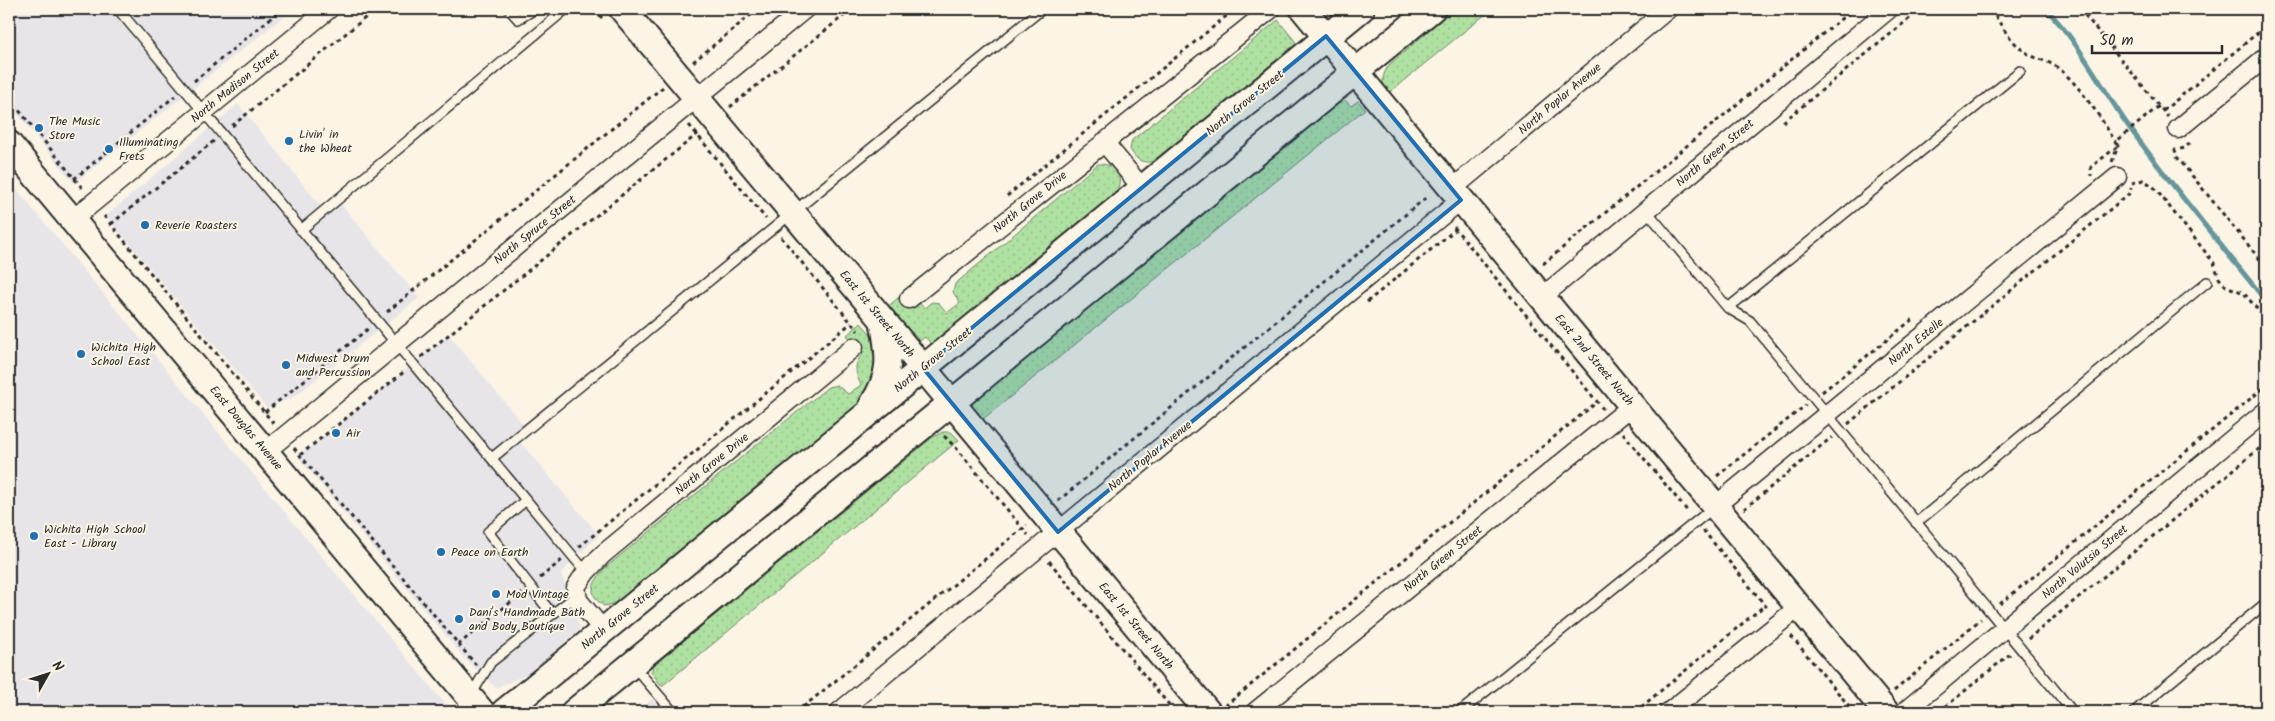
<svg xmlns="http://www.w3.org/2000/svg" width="2275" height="721" font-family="Kalam,sans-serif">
	<defs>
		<pattern id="grass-dots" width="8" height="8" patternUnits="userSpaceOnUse" patternTransform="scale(1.25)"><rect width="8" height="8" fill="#afe1a2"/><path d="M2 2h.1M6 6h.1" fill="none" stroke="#97c18c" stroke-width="1.8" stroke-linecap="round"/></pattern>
	</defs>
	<rect width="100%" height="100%" fill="#fcf5e5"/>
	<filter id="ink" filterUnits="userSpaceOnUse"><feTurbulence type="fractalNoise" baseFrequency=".02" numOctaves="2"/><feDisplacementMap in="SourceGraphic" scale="10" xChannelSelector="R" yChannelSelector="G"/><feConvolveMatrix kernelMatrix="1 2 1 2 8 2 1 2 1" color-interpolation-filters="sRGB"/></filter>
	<g filter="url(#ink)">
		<path fill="#e7e5e8" d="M9,9h271l6,6 -212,168 -65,-79z
			M238,104l86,106 17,-6 78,94 -125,99 -27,11 -161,-192z
			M9,180l288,347 155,185h-443z
			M449,335l82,99 -10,9 78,92 -38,38 19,56 -50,44 -34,15 -32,-30 -166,-201z
			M652,699l11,13h-27z"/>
		<path fill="url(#grass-dots)" stroke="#6d8666" d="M1454,9h38l-106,86c-4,-13 -5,-20 4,-31z
			M1278,20l21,26 -139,114c-15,4 -23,3 -30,-11l2,-9z
			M1344,99l7,7 7,-5 7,8 -388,315 -6,-11 2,-10 6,-6z
			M1098,164c23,0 26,16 16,33l-181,149 -8,-9 -8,6 -30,-36 21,-17 16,18 8,-6 7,1 8,10 13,-10 -7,-11 2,-8z
			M861,323l19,22 -2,31 -16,25 -12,12 -228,185 -8,6 -10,2c-19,-13 -10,-25 2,-39l222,-180 9,-2 11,9 13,-9c-6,-12 -8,-21 2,-31l-16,-19z
			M943,432h8l8,8 -297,246 -11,-14 3,-7 279,-228z"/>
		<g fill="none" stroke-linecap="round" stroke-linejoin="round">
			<path stroke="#66969c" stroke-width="5" d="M2046,9c33,33 54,76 81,115 44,61 92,119 139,177"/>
			<defs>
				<path id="lane" d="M118,9l468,563
					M509,9l9,10 17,-10
					M1646,210l82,98 22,13 323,391
					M301,230l265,-221
					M1728,308l292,-237
					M492,458l550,-449
					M526,500l-38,32 64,82
					M1916,523l291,-241
					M633,665l40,47
					M471,695l20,-33 86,-67
					M1460,712l253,-204
					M2134,712l132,-109"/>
				<path id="street" d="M2178,129l88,-72
					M1104,142l38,46
					M1452,189l216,-180
					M72,220l257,-211
					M1542,297l347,-288
					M909,299l362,-290
					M265,452l540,-443
					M1715,506l402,-329
					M604,631l-26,-31 -2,-13 10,-15 16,-17 252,-208
					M839,712l622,-512
					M1255,712l377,-306
					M1669,712l130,-105
					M1904,712l362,-301"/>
				<path id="secondary" d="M622,9l301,359 285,344
					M1303,9l583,703
					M9,144l473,568
					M872,405c20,-30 18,-49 11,-83
					M504,712l857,-703
					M574,712l858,-703"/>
			</defs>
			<use href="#lane" stroke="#2b2b2b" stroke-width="12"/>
			<use href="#street" stroke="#2b2b2b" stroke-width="21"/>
			<use href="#secondary" stroke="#2b2b2b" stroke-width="29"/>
			<path stroke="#2b2b2b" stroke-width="3" stroke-dasharray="4 4" stroke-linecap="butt" d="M594,9l9,10
				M1991,9c10,16 20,34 36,44 8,6 19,7 28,13 23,15 49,57 63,80l-27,21v9
				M2080,9l79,97
				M693,62l65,-53
				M194,81l88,-72
				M9,98l74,91
				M730,107l122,-98
				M2163,111l103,-85
				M1783,122l138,-113
				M689,125l77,94
				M232,126l144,-117
				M2190,143l-5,5 -10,2 2,7 89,110
				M2112,162l6,-16v-6l41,-34 9,11
				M74,179l101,-83
				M2132,183l11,-3 10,6 61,77 5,15 7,8 18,7 22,27
				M1007,196l228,-187
				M104,216l170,208
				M111,224l103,-83
				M1454,227l149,182
				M781,237l77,94
				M1543,264l310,-255
				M1367,302l89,-73
				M387,312l276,-225
				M421,357l279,-225
				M1822,392l91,-73
				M265,412l104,-84
				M1848,424l282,-231 1,-5
				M1623,433l66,80
				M944,436l15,15 69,84
				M294,448l182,217
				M300,455l105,-84
				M1717,476l89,-71
				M1058,501l370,-305
				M1744,509l88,-72
				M1703,530l66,80
				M579,547l272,-224
				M1049,561l126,151
				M540,578l22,-18
				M2000,604l266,-218
				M1791,636l63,76
				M2028,639l238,-196
				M458,645l64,-52
				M1894,691l87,-72
				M1225,706l372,-304
				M797,712l230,-187
				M1635,712l130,-107
				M1939,712l71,-58"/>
			<use href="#lane" stroke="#fcf5e5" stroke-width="9"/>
			<use href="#street" stroke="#fcf5e5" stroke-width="18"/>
			<use href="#secondary" stroke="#fcf5e5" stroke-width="25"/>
		</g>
	</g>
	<path fill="#1f6fb2" fill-opacity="0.2" stroke="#1f6fb2" stroke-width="4" stroke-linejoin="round" d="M1326,36l135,164 -403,332 -135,-164z"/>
	<g fill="#1f6fb2" stroke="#fcf5e5" stroke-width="2">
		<circle cx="39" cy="128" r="5"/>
		<circle cx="289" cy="141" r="5"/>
		<circle cx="109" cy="149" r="5"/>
		<circle cx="145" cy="225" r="5"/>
		<circle cx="81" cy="354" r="5"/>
		<circle cx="286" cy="365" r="5"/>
		<circle cx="336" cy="433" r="5"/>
		<circle cx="34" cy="536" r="5"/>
		<circle cx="441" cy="552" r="5"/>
		<circle cx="496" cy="594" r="5"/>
		<circle cx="459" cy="619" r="5"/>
	</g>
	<g text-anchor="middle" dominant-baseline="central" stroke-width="4" stroke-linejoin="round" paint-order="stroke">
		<g font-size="12" fill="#2b2b2b" stroke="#fcf5e5">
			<text transform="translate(235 86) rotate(-39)">North Madison Street</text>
			<text transform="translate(1560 99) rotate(-40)">North Poplar Avenue</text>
			<text transform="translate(1245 103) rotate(-39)">North Grove Street</text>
			<text transform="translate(1715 153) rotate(-40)">North Green Street</text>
			<text transform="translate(1030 202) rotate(-39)">North Grove Drive</text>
			<text transform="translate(535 230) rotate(-39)">North Spruce Street</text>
			<text transform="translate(877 314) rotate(50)">East 1st Street North</text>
			<text transform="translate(1916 342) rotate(-39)">North Estelle</text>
			<text transform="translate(933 360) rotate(-39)">North Grove Street</text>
			<text transform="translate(1594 360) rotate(50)">East 2nd Street North</text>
			<text transform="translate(246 428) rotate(50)">East Douglas Avenue</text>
			<text transform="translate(1150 456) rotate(-39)">North Poplar Avenue</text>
			<text transform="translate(712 464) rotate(-39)">North Grove Drive</text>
			<text transform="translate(1443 559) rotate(-39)">North Green Street</text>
			<text transform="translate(2085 562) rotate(-40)">North Volutsia Street</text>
			<text transform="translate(620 617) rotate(-39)">North Grove Street</text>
			<text transform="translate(1136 626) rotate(50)">East 1st Street North</text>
		</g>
		<g font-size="12" fill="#2b2b2b" stroke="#fcf5e5" text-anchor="start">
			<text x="49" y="121">The Music<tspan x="49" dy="14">Store</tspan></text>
			<text x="299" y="134">Livin' in<tspan x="299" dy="14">the Wheat</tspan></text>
			<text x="119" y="142">Illuminating<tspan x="119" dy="14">Frets</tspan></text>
			<text x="155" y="225">Reverie Roasters</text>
			<text x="91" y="347">Wichita High<tspan x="91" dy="14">School East</tspan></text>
			<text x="296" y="358">Midwest Drum<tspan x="296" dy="14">and Percussion</tspan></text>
			<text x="346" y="433">Air</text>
			<text x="44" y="529">Wichita High School<tspan x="44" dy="14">East - Library</tspan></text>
			<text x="451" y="552">Peace on Earth</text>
			<text x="506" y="594">Mod Vintage</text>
			<text x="469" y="612">Dani's Handmade Bath<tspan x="469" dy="14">and Body Boutique</tspan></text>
		</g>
	</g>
	<rect width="2275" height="721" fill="none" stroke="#fcf5e5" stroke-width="30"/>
	<rect x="15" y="15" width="2245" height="691" fill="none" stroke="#2b2b2b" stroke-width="2" filter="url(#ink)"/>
	<g transform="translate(48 674) rotate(51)" stroke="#fcf5e5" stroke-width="4" paint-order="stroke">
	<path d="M0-4L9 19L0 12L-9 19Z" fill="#2b2b2b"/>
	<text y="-8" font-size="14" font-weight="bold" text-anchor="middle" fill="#2b2b2b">N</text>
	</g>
	<path d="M2092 45v8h130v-8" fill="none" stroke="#2b2b2b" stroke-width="2.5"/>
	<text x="2100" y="45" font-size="15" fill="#2b2b2b" stroke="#fcf5e5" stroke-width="4" paint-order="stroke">50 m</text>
</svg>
